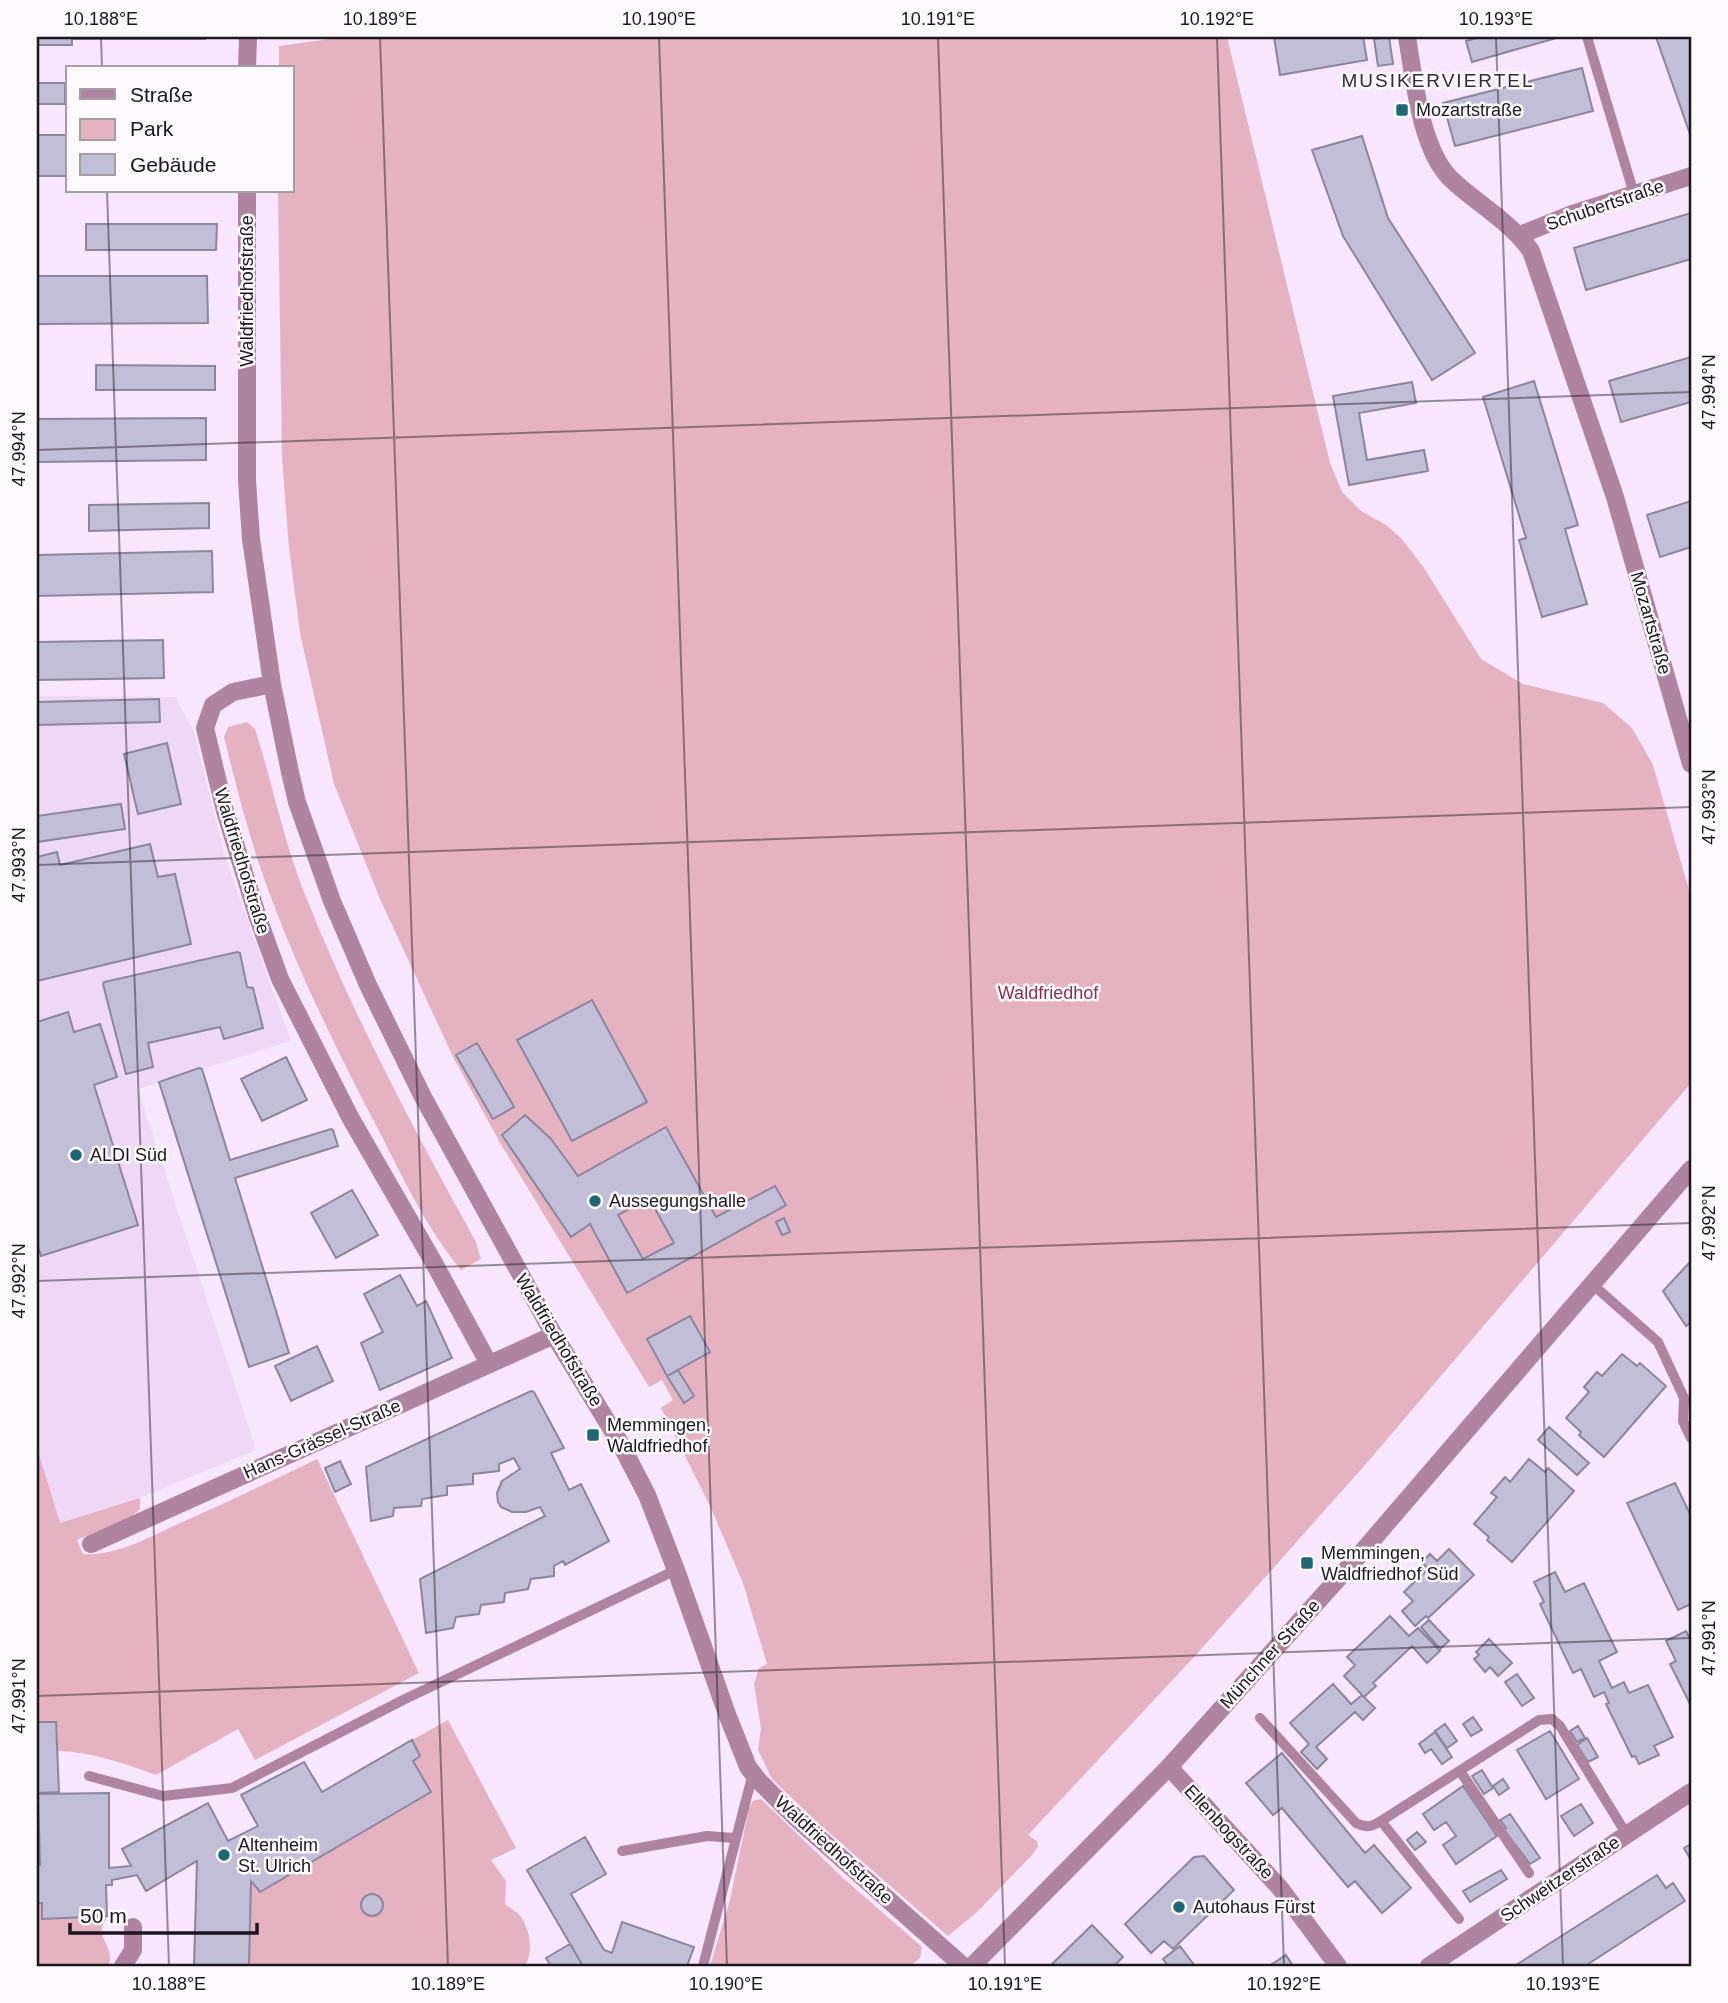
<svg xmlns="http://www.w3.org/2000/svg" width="1728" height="2003" font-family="Arial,sans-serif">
	<rect width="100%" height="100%" fill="#f7e6fd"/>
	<path fill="#eed8f6" d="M37,696l138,1 19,35 31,125 66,184 -153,48 118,361 -204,84 -15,-34z"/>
	<path fill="#e4b2c0" d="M344,37h883l103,426 12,29 19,19 25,14 16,14 22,29 57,91 42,25 80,19 29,25 21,37 38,132v186l-326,382 -171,192 -166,178 9,6 1,6 -6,8 -56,58 -28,23 -130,-113 -46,-44 -14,-29 3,-22 -7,-44 5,-16 8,-4 -24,-81 -33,-77 -49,-98 12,-8 -11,-20 -13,7 -147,-241 -48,-87 -74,-160 -46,-115 -34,-151 -11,-85 -7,-90 -4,-267h14v-123h-13v-22z
		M247,722l8,7c18,56 29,114 51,168 48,120 108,233 170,345l5,17 -20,11c-34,-41 -57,-90 -81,-137 -43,-82 -84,-165 -115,-252 -17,-47 -29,-96 -41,-144l4,-10z
		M37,1448l23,75 80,-25v11l-8,7 -55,24 6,14c35,2 66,-17 97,-31 46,-20 91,-42 137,-64l102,214 -164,87 -17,-31 -82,46c-33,-12 -63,-23 -99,-24l-1,-29h-19z
		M448,1720l68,128 -25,12 15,21 -1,23c5,4 14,9 17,14 8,13 12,37 2,48h-275l2,-85 9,11 170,-99 -17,-32 7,-5 -8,-16z
		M761,1799l83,80 78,68 -2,11 -10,8h-200l20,-66 19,-92 4,-7z
		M37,1903h5l1,16 64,-3c-1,4 -4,7 -5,11 -2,15 14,24 6,39h-71z"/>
	<path fill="#c3bed8" stroke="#8b869e" stroke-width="2" fill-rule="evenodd" d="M37,37h168v2h-133v6h-35z
		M1274,37h89l4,23 -87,15z
		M1389,37l4,27 -15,2 -4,-27z
		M1481,37h79l-88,25 -6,-21z
		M1656,37h35v100z
		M1582,68l11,43 -138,35 -12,-43z
		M37,83h28v21h-28z
		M37,135h31v41h-31z
		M1362,136l26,82 87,135 -43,27 -89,-144 -31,-86z
		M1691,213v46l-105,31 -12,-42z
		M86,224h131l-1,26h-130z
		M37,276h170l1,47 -171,1z
		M1691,357v45l-70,20 -12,-41z
		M96,365l119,1v24h-119z
		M1534,381l44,144 -13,4 22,75 -45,13 -23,-77 7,-2 -43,-141z
		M1412,382l4,21 -57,10 8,47 57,-10 4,21 -79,14 -16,-89z
		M206,418v42l-169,2v-43z
		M1691,501v46l-31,10 -13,-42z
		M209,503v25l-120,3v-26z
		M212,551l1,41 -176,4v-41z
		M163,640l1,38 -127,2v-38z
		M159,699l1,23 -123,3v-23z
		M167,743l14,61 -43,10 -14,-60z
		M121,804l4,25 -88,13v-26z
		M150,844l8,33 17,-3 16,70 -154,37v-124l20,-5 3,13z
		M237,952l3,1 7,34 6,1 10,40 -39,11 -4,-12 -72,16 5,24 -27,7 -23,-90 1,-2z
		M592,1000l55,102 -75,39 -55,-101z
		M68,1012l6,20 26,-8 17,53 -23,8 44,140 -97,31 -4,-13v-221z
		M477,1043l37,64 -21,12 -37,-64z
		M286,1057l21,43 -45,21 -21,-42z
		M199,1068l3,1 28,91 101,-31 2,1 5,16 -103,32 54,175 -40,14 -90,-285z
		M525,1115l26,24 27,37 88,-49 50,90 59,-31 11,19 -159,88 -37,-69 -19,13 -69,-102zM649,1198l25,45 -31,16 -25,-44z
		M352,1190l26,45 -42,23 -25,-45z
		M784,1218l6,14 -8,3 -6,-13z
		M1691,1261v61l-5,4 -23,-35z
		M400,1275l17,31 9,-5 26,57 -72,32 -19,-47 22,-11 -19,-38z
		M690,1316l20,36 -43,24 -20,-37z
		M317,1346l16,35 -42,20 -16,-35z
		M1622,1354l15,12 3,-3 26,23 -62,71 -25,-22 2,-3 -15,-14 23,-26 -5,-5 13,-15 5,4z
		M678,1370l16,26 -10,7 -17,-27z
		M531,1391l3,1 30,56 -13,5 18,37 12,-6 28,57 -44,24 -2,-4 -9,5v10l-23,3 -3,10 -23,4 -1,9 -23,3 -2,9 -23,3 -3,11 -27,5 -6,-54 125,-63 -5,-9 -14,5h-14l-11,-5 -3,-5 -1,-9 5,-12 18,-12 -6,-11 -15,6v7l-26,3v10l-26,2v9l-25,4 -1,7 -27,2 -1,8 -22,5 -5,-54z
		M1549,1427l40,36 -12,12 -39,-35z
		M1529,1459l16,13 3,-4 26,23 -62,71 -25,-22 2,-3 -15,-13 23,-27 -6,-4 14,-16 5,5z
		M340,1461l11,23 -16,8 -10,-24z
		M1675,1483l16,33v88l-13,6 -51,-107z
		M1449,1549l25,26 -46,43 -2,-2 -11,10 -13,-15 11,-10 -9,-9 24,-23 -6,-7 8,-8 7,7z
		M1555,1572l10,20 19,-9 33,69 -18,9 13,27 12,-6 5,11 19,-8 25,52 -19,9 5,9 -20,9 -4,-8 -3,1 -26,-53 3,-1 -5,-11 -10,5 -13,-28 -8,4 -33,-69 4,-2 -10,-20z
		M1390,1616l19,20 9,-8 22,23 -13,12 -15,-17 -39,37 3,3 -12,11 -20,-21 11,-11 -8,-8z
		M1429,1620l20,21 -9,8 -19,-22z
		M1686,1631l5,10v65l-21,-42 6,-3 -10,-20z
		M1489,1639l23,24 -14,13 -8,-9 -5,5 -11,-13 5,-4 -3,-3z
		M1517,1674l17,24 -12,8 -17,-24z
		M1333,1684l18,20 11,-9 13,13 -12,12 -8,-8 -39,35 11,12 -10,10 -16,-17 8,-8 -19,-21z
		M1473,1717l9,13 -11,6 -8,-12z
		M37,1722h19l3,70 -22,1z
		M1445,1724l12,17 -10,7 -12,-17z
		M1578,1726l7,12 -8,4 -7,-11z
		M1550,1731l29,48 -33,20 -29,-49z
		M1435,1732l17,25 -10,7 -11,-15 -6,4 -6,-9z
		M1587,1738l11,19 -10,5 -11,-17z
		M412,1740l8,16 -7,5 18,31 -171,100 -9,-11 -2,85h-55l3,-105 -51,30 -9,-16 -25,5v5h-6l1,31 -65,3v-16h-5v-38h3l-2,-71 71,-1v75l22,-2 -9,-17 86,-46 20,38 30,-15 -17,-31 63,-33 18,30z
		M1282,1753l83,100 9,-8 37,43 -29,25 -27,-32 -7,6 -66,-79 -9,7 -27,-32z
		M1482,1770l11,18 -9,6 -12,-18z
		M1503,1779l6,9 -10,7 -6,-9z
		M1463,1786l34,50 -41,28 -13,-19 13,-9 -10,-14 -12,8 -11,-16z
		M1581,1804l12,19 -19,13 -13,-20z
		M1510,1814l30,44 -10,6 -26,-34 2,-2 -6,-8z
		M1417,1832l9,10 -11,8 -8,-10z
		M585,1837l21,37 -35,20 33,56 8,3 10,-31 72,25 -7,19h-104l-56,-96z
		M1691,1844v16l-7,-12z
		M1204,1856l30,34 -61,59 -9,-8 -13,12 -26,-29 69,-67z
		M1501,1870l6,9 -37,23 -7,-11z
		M1657,1875l9,13 7,-5 12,18 -100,65 -69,-1z
		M361 1905a11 11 0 1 1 22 0a11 11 0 1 1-22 0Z
		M1092,1925l31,32 -9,9h-64z
		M570,1944l13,22h-32l-5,-8z
		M1180,1946l15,20h-27l-5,-7z
		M1286,1955l7,11h-24z"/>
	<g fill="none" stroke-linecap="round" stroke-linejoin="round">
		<path stroke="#af84a1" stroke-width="10" d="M1587,37l47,157
			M1592,1284l66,58 26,56 -1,23 8,17
			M1260,1718l96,105c11,5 15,4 25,-2l158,-101 13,-1 8,7 67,109
			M1460,1771l69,102
			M89,1776l74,20 69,-8 171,-88 273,-130
			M1381,1821l78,98
			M622,1851l85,-15 28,2
			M703,1966l50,-193"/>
		<path stroke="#af84a1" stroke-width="18" d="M1407,37c7,40 13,112 44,142 26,25 59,42 80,72l84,246 76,267
			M247,68l1,-31
			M247,191v290l4,58 21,145 18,88 7,30 35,99 36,84 55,112 131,238 65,106 28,54 29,75 51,144 21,53 11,14 36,36 168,149
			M1520,235l52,-21 119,-38
			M272,684l-39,8 -20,13 -8,23 20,83 33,107 22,61 70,138 84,146 55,101
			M91,1544l463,-209
			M1169,1767l111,121 58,78
			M123,1966l10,-16v-23
			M1429,1966l262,-174"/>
		<path stroke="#af84a1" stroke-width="18" d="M972,1966l197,-199 193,-215 329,-383"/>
	</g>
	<path fill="none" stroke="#1c161e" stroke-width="2" stroke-opacity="0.45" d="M101,37l1,31M380,37l68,1929M659,37l68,1929M938,37l67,1929M1217,37l67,1929M1496,37l67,1929M107,191l62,1775M37,450l1654,-58M37,865l1654,-58M37,1281l1654,-58M37,1696l1654,-58"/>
	<g fill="#1e6873" stroke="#fcf9fd" stroke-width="2.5">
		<rect x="1395" y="103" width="14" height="14" rx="3.5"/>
		<circle cx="76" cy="1155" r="7"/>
		<circle cx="595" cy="1201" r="7"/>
		<rect x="586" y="1428" width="14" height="14" rx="3.5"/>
		<rect x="1300" y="1556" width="14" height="14" rx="3.5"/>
		<circle cx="224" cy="1855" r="7"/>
		<circle cx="1179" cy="1907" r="7"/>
	</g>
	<g text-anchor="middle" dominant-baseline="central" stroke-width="5" stroke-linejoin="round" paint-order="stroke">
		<g font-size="18" fill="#1c161e" stroke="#fcf9fd" text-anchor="start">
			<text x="1416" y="110">Mozartstraße</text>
			<text x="90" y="1155">ALDI Süd</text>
			<text x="609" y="1201">Aussegungshalle</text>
			<text x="607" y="1425">Memmingen,<tspan x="607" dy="21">Waldfriedhof</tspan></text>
			<text x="1321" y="1553">Memmingen,<tspan x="1321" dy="21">Waldfriedhof Süd</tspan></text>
			<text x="238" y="1845">Altenheim<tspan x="238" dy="21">St. Ulrich</tspan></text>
			<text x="1193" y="1907">Autohaus Fürst</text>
		</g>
		<g font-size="18" fill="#1c161e" stroke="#fcf9fd">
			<text transform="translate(1605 205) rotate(-19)">Schubertstraße</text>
			<text transform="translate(247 291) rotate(-90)">Waldfriedhofstraße</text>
			<text transform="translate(1651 623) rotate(74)">Mozartstraße</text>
			<text transform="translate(242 861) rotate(73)">Waldfriedhofstraße</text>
			<text transform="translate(559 1340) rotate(59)">Waldfriedhofstraße</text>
			<text transform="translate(322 1439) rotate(-24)">Hans-Grässel-Straße</text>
			<text transform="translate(1270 1654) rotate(-48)">Münchner Straße</text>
			<text transform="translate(1229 1832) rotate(47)">Ellenbogstraße</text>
			<text transform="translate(834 1850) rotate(42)">Waldfriedhofstraße</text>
			<text transform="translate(1560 1879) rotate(-34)">Schweitzerstraße</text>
		</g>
		<g font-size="18" fill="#833450" stroke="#fcf9fd">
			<text x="1048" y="993">Waldfriedhof</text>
		</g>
		<g font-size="19" letter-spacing="2" fill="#342739" stroke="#fcf9fd">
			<text x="1438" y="80">MUSIKERVIERTEL</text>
		</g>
	</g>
	<rect width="1728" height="2003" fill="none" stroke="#fcf9fd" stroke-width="77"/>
	<rect x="66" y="66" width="228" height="126" fill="#fcf9fd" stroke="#a29ea4" stroke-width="2"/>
	<rect x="80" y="89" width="35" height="10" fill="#af84a1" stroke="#a29ea4" stroke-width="2"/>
	<text x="130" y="102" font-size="21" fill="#1c161e">Straße</text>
	<rect x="80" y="119" width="35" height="21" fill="#e4b2c0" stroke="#a29ea4" stroke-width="2"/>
	<text x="130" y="136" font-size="21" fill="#1c161e">Park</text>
	<rect x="80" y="154" width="35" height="21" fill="#c3bed8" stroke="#a29ea4" stroke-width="2"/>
	<text x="130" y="172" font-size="21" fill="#1c161e">Gebäude</text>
	<path d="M70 1923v10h187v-10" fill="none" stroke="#1c161e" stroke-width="3.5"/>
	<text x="80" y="1923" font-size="21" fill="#1c161e" stroke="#fcf9fd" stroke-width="5" paint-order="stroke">50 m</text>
	<rect x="38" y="38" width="1652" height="1927" fill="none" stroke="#1c161e" stroke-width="2.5"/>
	<g font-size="18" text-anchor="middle" fill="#1c161e">
		<text x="101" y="25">10.188°E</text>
		<text x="380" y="25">10.189°E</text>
		<text x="659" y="25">10.190°E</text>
		<text x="938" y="25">10.191°E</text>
		<text x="1217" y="25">10.192°E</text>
		<text x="1496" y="25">10.193°E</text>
		<text transform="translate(1709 392) rotate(-90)" y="6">47.994°N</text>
		<text transform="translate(19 449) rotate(-90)" y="6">47.994°N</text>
		<text transform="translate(1709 807) rotate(-90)" y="6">47.993°N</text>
		<text transform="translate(19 865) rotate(-90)" y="6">47.993°N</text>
		<text transform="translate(1709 1223) rotate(-90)" y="6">47.992°N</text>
		<text transform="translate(19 1281) rotate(-90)" y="6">47.992°N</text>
		<text transform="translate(1709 1638) rotate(-90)" y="6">47.991°N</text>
		<text transform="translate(19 1696) rotate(-90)" y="6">47.991°N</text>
		<text x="169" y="1990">10.188°E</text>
		<text x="448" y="1990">10.189°E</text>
		<text x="726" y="1990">10.190°E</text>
		<text x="1005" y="1990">10.191°E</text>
		<text x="1284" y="1990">10.192°E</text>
		<text x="1563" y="1990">10.193°E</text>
	</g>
</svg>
